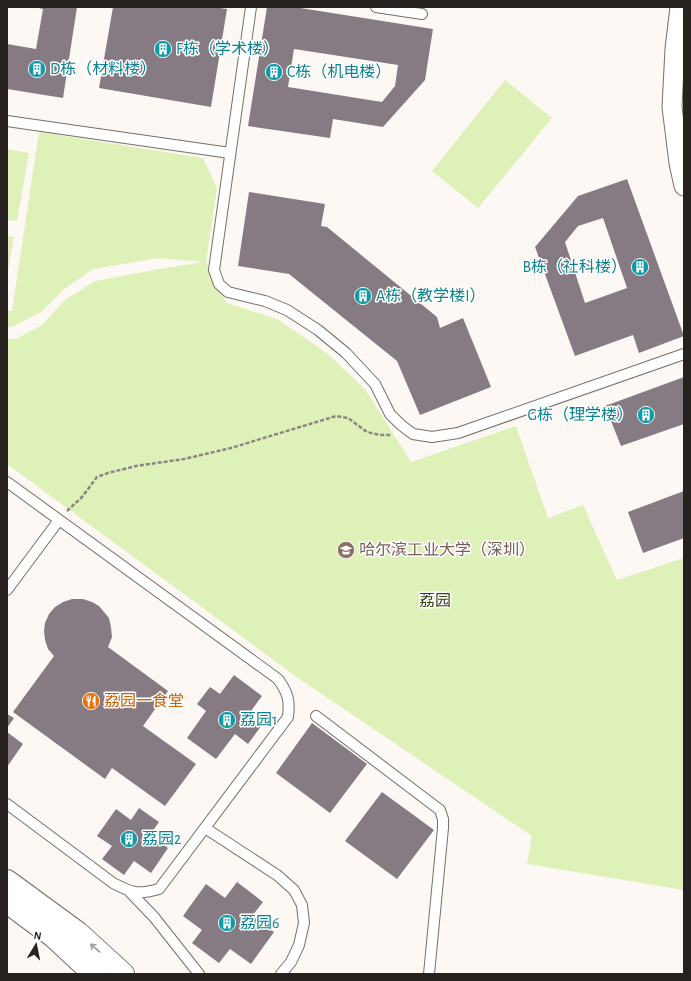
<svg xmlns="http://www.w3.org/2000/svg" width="691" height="981" font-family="'Alegreya Sans','Noto Sans SC',sans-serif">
	<rect width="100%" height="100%" fill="#fdf8f4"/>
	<path fill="#ddf1b9" d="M505,80l47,38 -74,90 -46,-37z
		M39,132l164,26 14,30 -11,74 21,41 52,17 49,34 37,35 46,73 105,-36 32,92 35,-13 34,75 67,-22v332l-157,-26 5,-28 -234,-158 -291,-214v-125h9l26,-14 23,-25 30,-19 64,-12 45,-7 -46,-4 -65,11 -30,21 -22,22 -25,13 -9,3v-17h5z
		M7,149l22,4 -12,68 -10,-1z
		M7,236l7,1 -7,40z"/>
	<path fill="#877b83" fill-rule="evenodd" d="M34,7h43l-14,91 -56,-9v-45l29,5 7,-40z
		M113,7h100l14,2 -16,98 -112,-19z
		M267,7h27l139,22 -8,51 -42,47 -50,-8 -3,19 -82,-12zM294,49l104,16 -3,21 -13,16 -94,-15z
		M627,179l57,157 -45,17 -6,-18 -58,21 -40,-109 43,-51zM603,218l24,70 -42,15 -20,-61 13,-16z
		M249,192l76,12 -4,22 6,1 110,90 3,11 23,-10 28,69 -71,28 -23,-54 -108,-87 -51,-8z
		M684,377v47l-63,22 -16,-40z
		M684,491v47l-41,15 -15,-41z
		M72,599h11l9,3 7,4 10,12 2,9 1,10 -4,10 60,44 -25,35 53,38 -31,42 -53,-38 -7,11 -92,-67 41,-56 -6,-7 -3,-9 -1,-9 1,-8 4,-9 6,-7 8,-5z
		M234,675l28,21 -14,19 14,10 -14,19 -13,-10 -19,25 -29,-21 19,-27 -9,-7 13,-17 10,7z
		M7,714l7,4 -7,10z
		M312,723l55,41 -37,49 -54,-40z
		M7,732l16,12 -16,23z
		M382,792l52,38 -37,49 -52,-38z
		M139,808l20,14 -9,13 18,13 -17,25 -17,-12 -10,14 -22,-16 10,-13 -15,-10 19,-27 15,11z
		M237,882l26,20 -11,14 22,16 -23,32 -21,-15 -11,14 -27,-20 10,-13 -19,-14 23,-32 19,14z"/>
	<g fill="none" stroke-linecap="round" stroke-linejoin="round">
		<defs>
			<path id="service" d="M251,7l-37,263 5,14 9,8 37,9 22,9 31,20 28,23 29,31 15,30 11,11 12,9 19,3 26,-4 226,-79
				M376,7l46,7
				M7,121l223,32
				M7,482l271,197c10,14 12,21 10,38l-129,172c-21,6 -27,4 -46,-6l-106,-79
				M7,590l52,-70
				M316,716l124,94 3,9v9l-14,146
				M205,828l72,47 17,15 8,15 2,18 -5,22 -8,17 -10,12
				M130,892l24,25 45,57"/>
			<path id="minor" d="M680,7l-5,42 -3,58 7,56 5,23"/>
			<path id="tertiary" d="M7,881l71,52 45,41
				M7,902l46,34 41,38"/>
		</defs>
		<use href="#service" stroke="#796e65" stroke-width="12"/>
		<use href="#minor" stroke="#796e65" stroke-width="21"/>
		<use href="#tertiary" stroke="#796e65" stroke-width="24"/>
		<path stroke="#8a8582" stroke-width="2.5" stroke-dasharray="4 2" stroke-linecap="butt" d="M67,511l15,-14 15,-20 11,-4 28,-7 48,-7 47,-11 105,-32 12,2 19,14 13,3h11"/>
		<use href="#service" stroke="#fff" stroke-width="10"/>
		<use href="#minor" stroke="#fff" stroke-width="19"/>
		<use href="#tertiary" stroke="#fff" stroke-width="22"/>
	</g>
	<defs><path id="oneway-shaft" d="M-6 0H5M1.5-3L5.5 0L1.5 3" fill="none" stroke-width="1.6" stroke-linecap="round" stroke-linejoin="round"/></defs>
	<use stroke="#9e9c9a" href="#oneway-shaft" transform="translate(95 948) rotate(-139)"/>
	<defs>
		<symbol id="building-disc" viewBox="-11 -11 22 22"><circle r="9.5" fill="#0f9aa8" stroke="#fff"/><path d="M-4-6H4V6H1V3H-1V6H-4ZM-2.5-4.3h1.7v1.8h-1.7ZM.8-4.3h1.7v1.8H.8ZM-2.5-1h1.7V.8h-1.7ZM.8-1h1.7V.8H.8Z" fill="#fff"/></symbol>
		<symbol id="university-disc" viewBox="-11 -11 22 22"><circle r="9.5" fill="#8d6e63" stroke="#fff"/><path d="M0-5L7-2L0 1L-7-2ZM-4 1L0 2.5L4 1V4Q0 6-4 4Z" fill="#fff"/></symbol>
		<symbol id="restaurant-disc" viewBox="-11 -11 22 22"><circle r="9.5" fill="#e8710a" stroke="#fff"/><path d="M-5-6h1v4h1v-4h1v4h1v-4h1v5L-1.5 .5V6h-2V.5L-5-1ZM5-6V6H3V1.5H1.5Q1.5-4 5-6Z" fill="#fff"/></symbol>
	</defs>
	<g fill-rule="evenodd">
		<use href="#building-disc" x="153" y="39" width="20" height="20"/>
		<use href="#building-disc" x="27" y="59" width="20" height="20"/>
		<use href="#building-disc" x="264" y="62" width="20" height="20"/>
		<use href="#building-disc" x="630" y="257" width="20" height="20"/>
		<use href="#building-disc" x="353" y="286" width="20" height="20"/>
		<use href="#building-disc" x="636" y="405" width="20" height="20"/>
		<use href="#university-disc" x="336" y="540" width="20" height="20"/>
		<use href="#restaurant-disc" x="81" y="691" width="20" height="20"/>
		<use href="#building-disc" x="217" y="710" width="20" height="20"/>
		<use href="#building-disc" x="119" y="829" width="20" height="20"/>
		<use href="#building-disc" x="217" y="913" width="20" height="20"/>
	</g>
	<g text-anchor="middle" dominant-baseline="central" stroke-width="3" stroke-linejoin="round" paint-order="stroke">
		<g font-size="16" fill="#0d838f" stroke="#fff" text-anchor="start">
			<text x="176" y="49">F栋（学术楼）</text>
			<text x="50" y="69">D栋（材料楼）</text>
			<text x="287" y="72">C栋（机电楼）</text>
			<text x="627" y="267" text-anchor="end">B栋（社科楼）</text>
			<text x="376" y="296">A栋（教学楼I）</text>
			<text x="633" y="415" text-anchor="end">G栋（理学楼）</text>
			<text x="240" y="720">荔园1</text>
			<text x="142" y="839">荔园2</text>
			<text x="240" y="923">荔园6</text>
		</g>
		<g font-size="16" fill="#785e54" stroke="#fff" text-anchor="start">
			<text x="359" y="550">哈尔滨工业大学（深圳）</text>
		</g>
		<g font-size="16" fill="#34430f" stroke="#fff">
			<text x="435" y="601">荔园</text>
		</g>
		<g font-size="16" fill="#c56008" stroke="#fff" text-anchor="start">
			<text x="104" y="701">荔园一食堂</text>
		</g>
	</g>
	<rect width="691" height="981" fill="none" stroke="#27221f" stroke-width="16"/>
	<g transform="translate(36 945) rotate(10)" stroke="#ffffff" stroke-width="3" paint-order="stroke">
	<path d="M0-3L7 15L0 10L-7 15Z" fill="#27221f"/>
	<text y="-6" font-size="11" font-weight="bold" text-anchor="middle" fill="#27221f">N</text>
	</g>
</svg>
